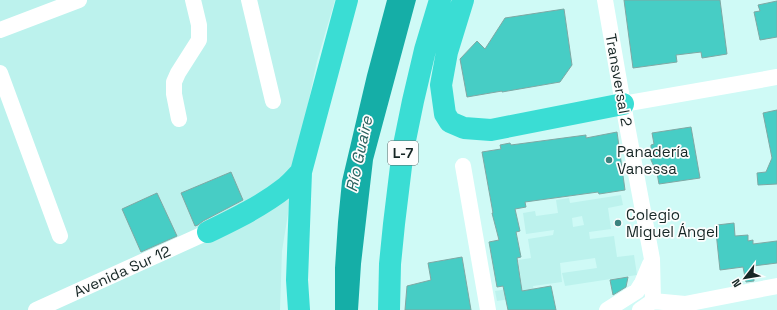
<svg xmlns="http://www.w3.org/2000/svg" width="777" height="310" font-family="'Space Grotesk',sans-serif">
	<rect width="100%" height="100%" fill="#cffaf6"/>
	<path fill="#bcf2ed" fill-rule="evenodd" d="M0,0h335l-18,61 -19,91 -16,99 -2,59h-280z
		M621,195l2,10 -15,3 3,21 -22,3 1,7 24,-3 3,21 17,-2 3,20 -72,11 -3,-13 35,-5 -2,-10 -35,5 2,19 -29,4 2,9 -38,6 -2,-10 27,-4 -4,-27 13,-2 -3,-19 25,-4 1,-5 -28,4 -3,-21 12,-2 1,5 22,-3 -2,-13 13,-2 1,5zM582,216l2,9 -11,2 -1,-9z"/>
	<path fill="#15aea7" d="M387,0h29l-43,160 -12,104 -3,46h-23v-42l3,-46 4,-41 25,-106z"/>
	<path fill="#47cdc5" stroke="#7fa8a4" d="M624,0h96l7,54 -25,4 -1,-6 -25,3 1,7 -44,6z
		M777,1v36l-17,3 -6,-28 6,-1 -2,-6z
		M564,9l8,56 -12,17 -58,10v-1l-35,6 -7,-38 17,-18 8,8 20,-31z
		M777,110v74l-19,1 -1,-12 9,-1 6,-14 -9,-45z
		M691,127l9,51 -41,6 -2,-11 -6,-13v-15l3,-1 -2,-11z
		M617,132l8,58 -26,4 -1,-2 -73,10 1,5 -11,2 5,22 -4,1 5,25 -4,1 5,33 29,-5 5,24h-48l-5,-24 -6,1 -8,-45 10,-2 -7,-27h1l-11,-61 19,-3 -1,-4 10,-2 1,2 75,-10v3z
		M231,172l12,28 -40,21 -5,4 -3,1 -14,-33z
		M157,193l20,43 -36,16 -19,-43z
		M734,223l1,13 13,-1v6l5,-1v4l24,-3v22l-24,3 1,15 -8,1 -3,-15 -23,3 -4,-38h2l-1,-7z
		M462,257l9,53h-66l2,-24 24,-6 -3,-17z
		M628,277l-2,10 -13,8 -3,-15z"/>
	<g fill="none" stroke-linecap="round" stroke-linejoin="round">
		<path stroke="#fff" stroke-width="16" d="M249,0l24,101
			M605,0l18,104 29,155 1,42
			M0,30l79,-30
			M0,73l60,163
			M623,104l154,-27
			M179,119l-5,-25v-12l4,-9 21,-33v-15l-6,-25
			M463,166l25,144
			M653,301l32,3 92,-18
			M36,310l172,-78
			M607,310l30,-19 5,-8 8,-19
			M640,310l13,-9"/>
		<path stroke="#3addd4" stroke-width="22" d="M463,0l-16,52 -6,33 4,29 5,8 14,6 27,2 132,-26
			M208,232c27,-13 54,-26 78,-45 5,-4 10,-10 15,-15
			M299,310l-2,-30 4,-108 46,-172
			M389,310l1,-46 4,-40 9,-74 10,-49 12,-51 15,-50"/>
	</g>
	<g fill="#3c837f" stroke="#fdfdfd" stroke-width="1.5">
		<circle cx="609" cy="160" r="4"/>
		<circle cx="618" cy="223" r="4"/>
	</g>
	<g text-anchor="middle" dominant-baseline="central" stroke-width="3.5" stroke-linejoin="round" paint-order="stroke">
		<rect fill="#fdfdfd" stroke="#5b6666" stroke-width="1" x="388" y="141" width="30" height="24" rx="3"/>
		<g font-size="14" font-weight="bold" fill="#162625">
			<text x="403" y="153">L-7</text>
		</g>
		<g font-size="15" fill="#162625" stroke="#fdfdfd">
			<text transform="translate(619 80) rotate(80)">Transversal 2</text>
			<text transform="translate(122 271) rotate(-24)">Avenida Sur 12</text>
		</g>
		<g font-size="15" fill="#162625" stroke="#fdfdfd" text-anchor="start">
			<text x="617" y="151">Panadería<tspan x="617" dy="17">Vanessa</tspan></text>
			<text x="626" y="214">Colegio<tspan x="626" dy="17">Miguel Ángel</tspan></text>
		</g>
		<g font-size="16" font-style="italic" fill="#2b615e" stroke="#fdfdfd">
			<text transform="translate(359 154) rotate(-78)">Río Guaire</text>
		</g>
	</g>
	<g transform="translate(745 278) rotate(239)" stroke="#fdfdfd" stroke-width="3" paint-order="stroke">
	<path d="M0-3L7 15L0 10L-7 15Z" fill="#162625"/>
	<text y="-6" font-size="11" font-weight="bold" text-anchor="middle" fill="#162625">N</text>
	</g>
</svg>
